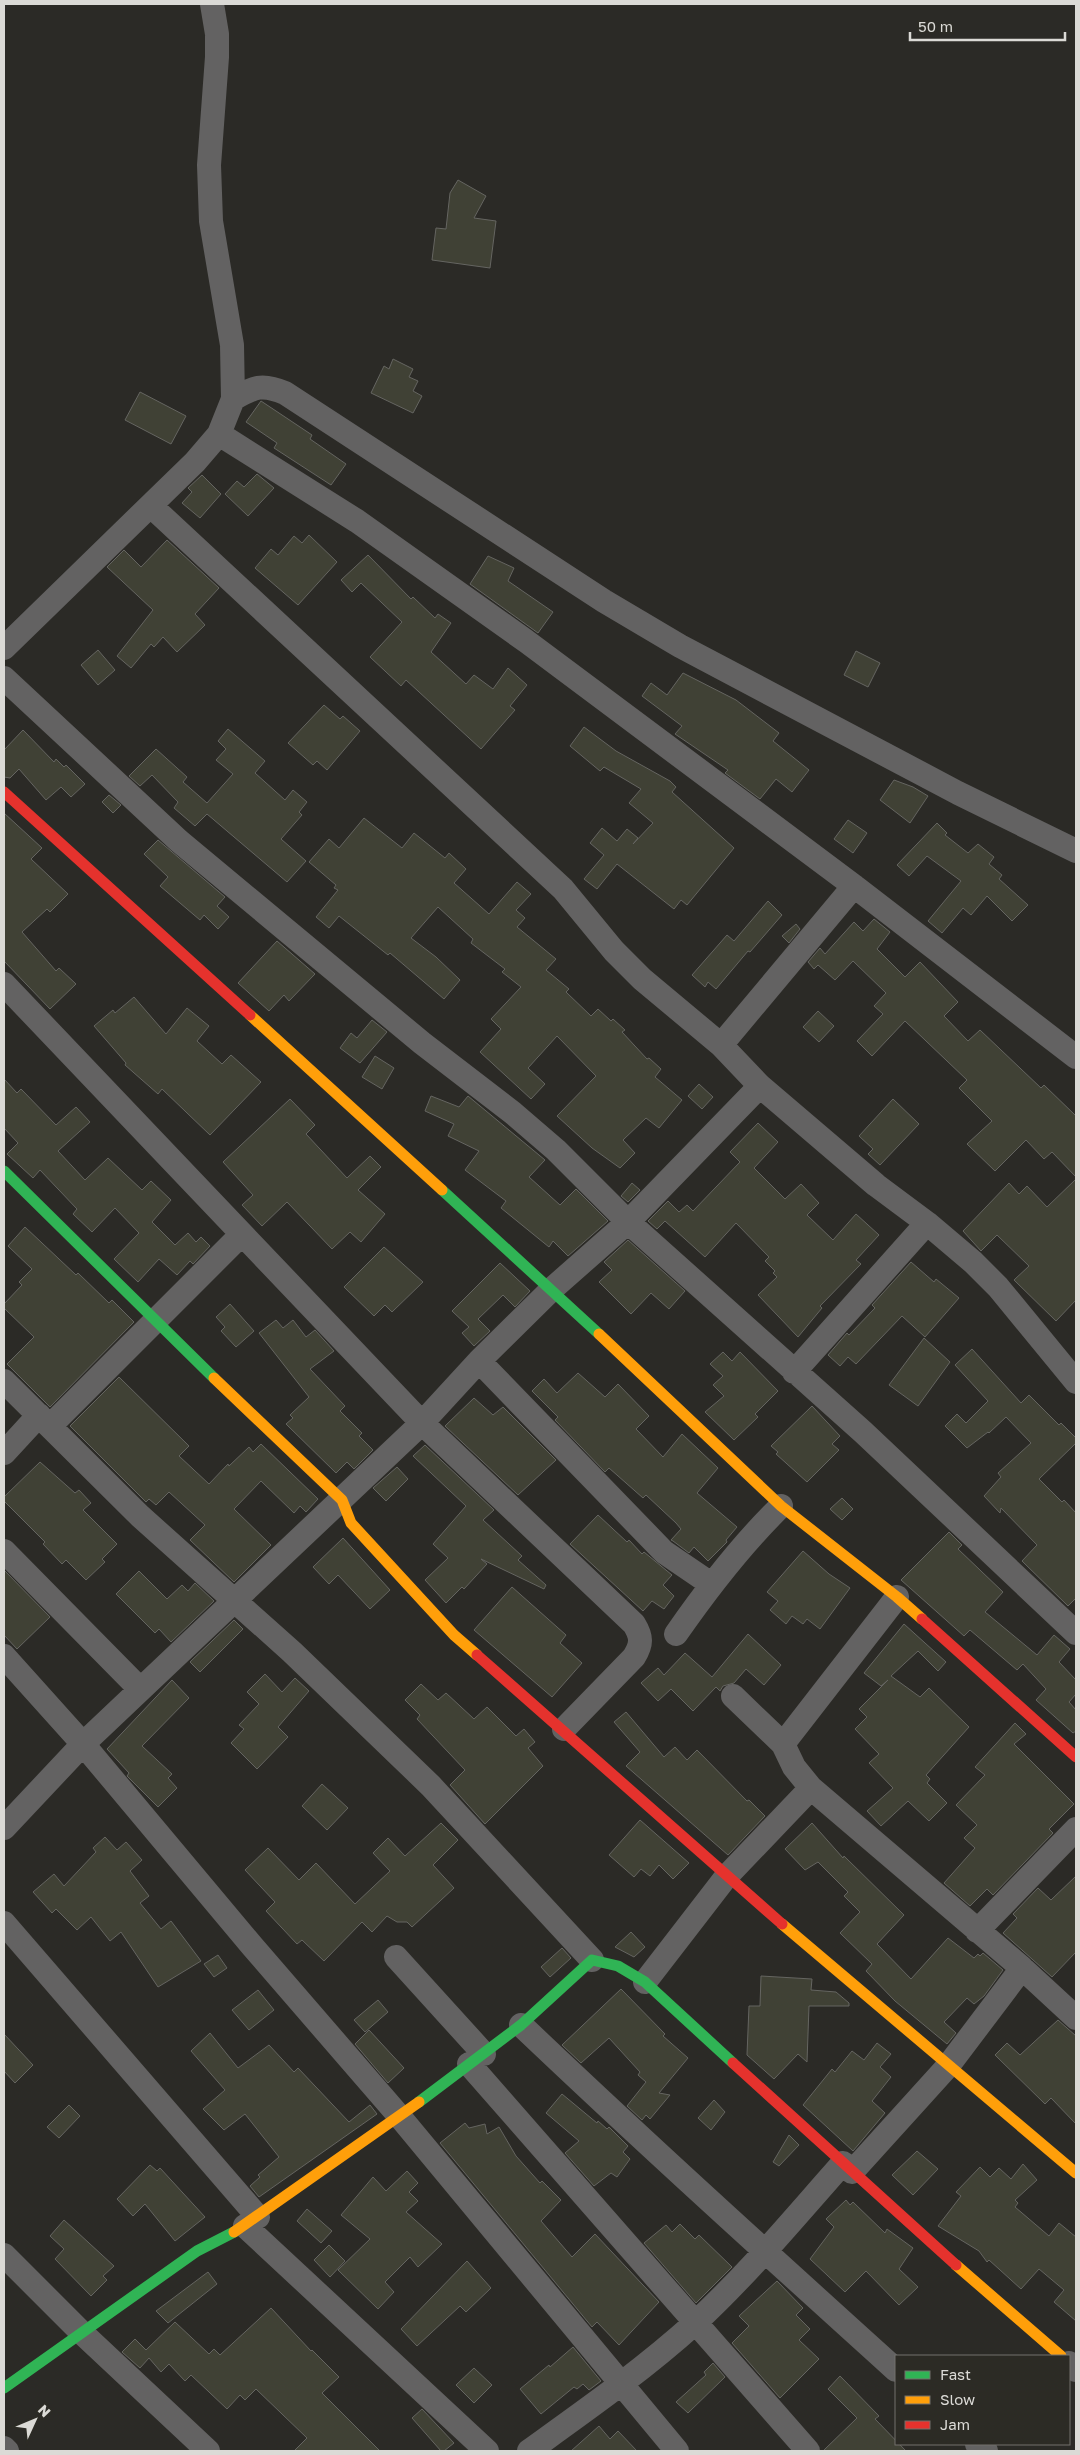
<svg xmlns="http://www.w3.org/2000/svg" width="1080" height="2455" font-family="'Golos Text',sans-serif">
	<rect width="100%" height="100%" fill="#2b2a26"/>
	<path fill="#404135" stroke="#656561" d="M458,180l28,16 -12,22 22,3 -6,47 -58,-8 4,-32 10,1 4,-36z
		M393,359l20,10 -4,8 9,4 -5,10 9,5 -9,17 -42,-20 13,-27 5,3z
		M140,392l46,24 -15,28 -46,-24z
		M261,401l51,34 -2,4 36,25 -15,21 -57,-37 3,-5 -31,-21z
		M257,474l17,14 -26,28 -23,-22 12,-13 7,6z
		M202,475l19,19 -21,24 -18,-15 10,-11 -4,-4z
		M309,535l28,27 -39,43 -43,-37 16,-19 7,6 16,-19 8,7z
		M167,540l52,48 -24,26 10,11 -28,27 -14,-15 -9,10 -3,-3 -20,24 -14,-12 36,-46 -46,-43 17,-17 17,17z
		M368,555l43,44 2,-2 22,21 3,-4 13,9 -20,29 35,32 8,-9 19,14 15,-21 19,17 -17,21 5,4 -34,39 -75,-69 -5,6 -31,-29 32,-35 -41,-39 -9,9 -11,-12z
		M488,556l26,12 -6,13 45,31 -15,21 -68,-49z
		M98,650l17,20 -17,15 -17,-20z
		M856,651l24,12 -12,24 -24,-12z
		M683,673l53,27 43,33 -6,8 36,29 -17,22 -16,-13 -16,20 -35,-26 3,-3 -53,-36 7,-8 -40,-30 9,-13 16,12z
		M324,705l16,14 3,-3 17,15 -33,39 -10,-9 -4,4 -25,-22z
		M584,727l32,24 54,30 6,6 -4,5 62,56 -47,57 -6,-5 -7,9 -57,-45 -20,25 -13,-10 20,-24 -14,-12 12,-15 15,13 10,-12 11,9 -5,6 20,-21 -24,-20 12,-14 -37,-22 -4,4 -30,-25z
		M228,729l37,32 -10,12 30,27 8,-10 14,12 -8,10 3,3 -21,24 25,22 -19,21 -80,-68 -12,12 -21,-18 4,-6 -26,-27 -12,11 -11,-10 27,-27 31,28 -4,5 24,21 26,-29 -17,-14 10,-11 -8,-8z
		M23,730l31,32 2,-3 8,8 2,-2 19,19 -14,13 -10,-10 -15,13 -27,-31 -9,9 -6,-1v-27z
		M894,780l19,7 15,9 -18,27 -30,-23z
		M109,795l12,10 -8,8 -11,-11z
		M4,813l38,35 -11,11 37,35 -18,18 -3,-3 -25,23 34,39 3,-3 17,16 -26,25 -46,-48z
		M364,818l38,30 12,-15 31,25 4,-5 17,16 -12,14 35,31 28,-32 14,12 -15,16 9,8 -8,9 39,32 -10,11 23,19 -3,3 25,24 7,-7 13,12 2,-2 12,11 -3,2 25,27 2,-1 12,11 -6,8 27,23 -23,28 -13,-10 -23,22 12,13 -15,15 -28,-20 -35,-32 39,-40 -39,-40 -29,32 17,16 -14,15 -51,-47 21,-23 -10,-10 30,-32 -19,-15 3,-3 -34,-26 2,-4 -35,-32 -27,31 25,19 24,23 -16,19 -54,-46 -2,2 -49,-39 -10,12 -13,-11 22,-27 -4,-2 2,-3 -27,-23 20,-23 10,9z
		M848,820l19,13 -14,20 -19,-14z
		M937,823l10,10 -2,2 23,18 10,-9 16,13 -5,7 13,11 -3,4 29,26 -16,16 -25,-25 -16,19 -8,-7 -21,25 -14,-12 33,-40 -34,-25 -18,20 -12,-11z
		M158,840l67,57 -8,9 12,11 -11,12 -14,-14 -4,5 -40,-34 8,-9 -24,-23z
		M768,901l14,14 -32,37 -2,-1 -32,38 -8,-7 -3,5 -13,-12 35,-40 7,6z
		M874,919l16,13 -13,17 28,28 15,-15 38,40 -14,14 24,25 12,-11 61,58 3,-3 32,31v61l-24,-25 -8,7 -18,-19 -31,31 -28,-27 25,-23 -33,-33 8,-8 -62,-59 -33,35 -15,-15 26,-27 -9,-8 12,-13 -33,-32 -18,19 -17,-15 -4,4 -6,-7 12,-14 5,6 29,-32 9,9z
		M796,924l4,5 -11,14 -7,-7z
		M277,941l38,33 -26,27 -5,-6 -15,16 -31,-28z
		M134,997l32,37 21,-26 22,18 -12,15 25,23 9,-9 30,27 -51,53 -48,-46 -4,5 -33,-29 1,-2 -32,-37 19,-16 2,3z
		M818,1011l16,15 -15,16 -16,-15z
		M372,1020l15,12 -27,31 -20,-15 11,-15 6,5z
		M375,1056l19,12 -12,21 -20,-12z
		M4,1079l13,14 4,-4 35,36 20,-18 14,15 -32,29 27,29 23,-22 34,32 9,-9 20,19 -19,22 23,23 13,-12 8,9 5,-5 9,9 -17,18 -3,-3 -13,14 -18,-16 -21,23 -24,-23 25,-26 -24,-25 -23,24 -19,-18 4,-5 -37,-39 -7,8 -26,-24 11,-11 -14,-15z
		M699,1084l14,13 -11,12 -14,-13z
		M431,1096l28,11 9,-11 77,64 -16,17 31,28 16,-16 32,32 -40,35 -15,-15 -4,6 -48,-39 5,-7 -41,-31 14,-19 -31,-15 6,-12 -29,-13z
		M290,1099l25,26 -9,9 41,44 23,-22 11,11 -23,23 27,24 -24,28 -11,-10 -18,17 -45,-47 -25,24 -20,-21 11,-10 -30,-33z
		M893,1099l26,25 -39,41 -12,-11 5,-5 -14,-13z
		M758,1123l20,19 -24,26 31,31 16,-15 18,19 -12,12 26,25 23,-26 23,21 -23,25 5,4 -41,42 2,2 -24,29 -40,-42 19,-18 -4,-4 2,-2 -10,-10 4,-4 -33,-34 -31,34 -40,-36 -8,8 -9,-8 20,-20 11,11 8,-7 6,6 47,-49 -10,-10z
		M1076,1179v121l-20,21 -42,-41 15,-14 -32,-31 -16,16 -18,-20 46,-48 10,11 8,-8 20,21z
		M632,1183l8,7 -12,12 -7,-6z
		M25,1227l51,48 2,-2 31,30 3,-3 22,22 -84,85 -43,-43 27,-27 -30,-29v-4l18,-19 -3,-3 13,-13 -24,-23z
		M628,1240l57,51 -16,18 -18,-16 -20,21 -32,-32 13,-12 -8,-8z
		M384,1247l39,35 -31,30 -7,-7 -11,11 -30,-29z
		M911,1262l23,20 2,-3 23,19 -34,39 -23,-21 -46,48 -8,-7 -8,9 -12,-11 19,-22 2,2 26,-27 -3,-3z
		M500,1263l30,28 -15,16 -12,-12 -25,24 12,12 -16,15 -12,-13 7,-6 -17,-16z
		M230,1304l24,27 -18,16 -15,-16 4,-4 -9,-10z
		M276,1320l7,8 10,-8 13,17 9,-7 19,21 -24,18 35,37 -5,5 22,22 -3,3 14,14 -19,19 -7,-7 -11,11 -50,-49 7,-6 -3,-3 19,-18 -50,-64z
		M924,1338l26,24 -32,44 -29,-21z
		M972,1349l49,54 8,-8 30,30 2,-2 15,15v5l-37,36 23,23 2,-2 12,13v85l-8,8 -46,-45 15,-16 -36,-37 -1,5 -16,-17 17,-19 -3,-4 33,-30 -25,-26 -17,16 -1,-1 -21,16 -22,-22 12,-12 9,9 22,-22 -33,-36z
		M723,1352l9,9 8,-9 38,39 -23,23 3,3 -24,23 -29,-28 19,-16 -11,-11 10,-9 -13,-12z
		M578,1373l27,24 13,-13 31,32 -13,13 27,28 19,-23 36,34 -21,25 40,34 -11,13 1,2 -19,19 -14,-14 -5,6 -16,-12 -2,-1 10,-11 -5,-6 -30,-28 -3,3 -34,-30 -4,4 -50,-52 3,-3 -26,-26 12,-12 13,14z
		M119,1377l70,69 -10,10 30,28 19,-20 1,2 20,-19 4,5 8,-8 57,55 -12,13 -6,-6 -6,7 -33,-32 -27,28 37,36 -37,37 -44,-42 15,-15 -36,-33 -13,13 -7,-6 -3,3 -76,-76z
		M474,1398l19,17 10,-8 53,53 -38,35 -73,-69z
		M812,1406l28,30 -8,8 7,6 -32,32 -31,-28 2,-2 -7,-6z
		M425,1445l69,65 -11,10 39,36 -4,4 28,25 -2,4 -63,-30 6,5 -23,25 -2,-2 -16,16 -21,-23 23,-22 -15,-14 33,-38 -53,-50z
		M40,1462l35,31 4,-3 12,13 -8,7 34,34 -15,15 3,3 -19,18 -20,-20 -4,4 -19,-20 2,-2 -41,-41v-4z
		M397,1467l11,12 -22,22 -13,-13z
		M842,1498l11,11 -11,11 -12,-11z
		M598,1515l29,27 2,-2 13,14 2,-2 28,23 -9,10 11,11 -10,13 -12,-8 -9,10 -73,-67z
		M949,1532l13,13 -4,4 45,43 -18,20 52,43 17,-20 16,14 -11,13 17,18v14l-7,8 7,8v21l-3,2 -37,-33 10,-11 -23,-25 -6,6 -47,-40 -6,6 -63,-56z
		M343,1538l47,52 -20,19 -32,-34 -9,9 -16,-17z
		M803,1551l26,23 21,14 -30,41 -13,-10 -4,5 -11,-8 -6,8 -16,-14 8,-9 -11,-9z
		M4,1570l46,47 -33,32 -13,-14z
		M139,1571l28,28 15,-14 6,6 7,-8 19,18 -43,41 -12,-13 -4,4 -39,-39z
		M512,1587l54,48 -6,8 22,20 -30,34 -78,-67z
		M234,1620l9,9 -43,43 -10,-10z
		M904,1624l42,38 -8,9 -20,-20 -27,25 29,21 9,-9 40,39 -43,48 4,4 -3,4 20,20 -18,18 -21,-20 -27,25 -14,-15 26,-23 -24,-25 10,-9 -24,-25 12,-12 -8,-8 29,-29 -7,6 -17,-13z
		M748,1634l33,31 -17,20 -18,-16 -12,14 -11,3 -3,5 -4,-4 -23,24 -22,-22 -13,12 -17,-18 17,-15 6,7 21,-22 27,24z
		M265,1674l17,18 13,-14 14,13 -31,36 10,10 -31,32 -26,-26 13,-14 -5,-4 20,-21 -12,-12z
		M172,1680l17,18 -47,48 30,28 -4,4 9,10 -19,19 -31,-31 2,-3 -22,-24z
		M421,1684l17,16 8,-7 28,26 13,-12 29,29 8,-7 11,13 -7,6 15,18 -58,58 -35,-39 15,-15 -48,-51 3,-4 -15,-15z
		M626,1712l38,45 11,-10 12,13 10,-10 50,51 2,-1 16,16 -37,39 -102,-89 14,-14 -26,-30z
		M1015,1723l11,11 -12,10 60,60 -25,25 4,4 -60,62 -6,-6 -17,17 -26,-23 31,-35 -11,-10 13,-13 -21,-20 29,-30 -10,-8z
		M322,1784l26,24 -21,22 -25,-24z
		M640,1820l49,43 -16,16 -14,-14 -9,11 -9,-7 -7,8 -25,-22z
		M441,1823l17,17 -25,25 21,23 -42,39 -5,-5h-10l-10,-6 -15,16 -10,-10 -38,39 -22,-21 -5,4 -31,-33 9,-9 -30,-32 23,-22 31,32 17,-17 39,41 35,-33 -17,-18 15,-15 17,18z
		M812,1823l31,35 1,-2 60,59 -27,29 34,35 37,-41 26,20 4,-4 2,2 3,-3 20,17 -19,26 -10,8 -7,-6 -23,24 12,11 -9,11 -52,-43 -29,-30 6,-7 -32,-31 20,-21 -16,-16 4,-4 -30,-30 -13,8 -20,-21z
		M105,1837l12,13 9,-8 16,18 -12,11 19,25 -9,7 21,26 10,-8 30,40 -43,26 -37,-55 -11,9 -19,-24 -14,13 -21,-21 -4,4 -19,-21 21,-18 10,12 32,-34 -3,-4z
		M1076,1876v76l-24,25 -49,-44 14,-15 -4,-4 25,-26 13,12z
		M631,1932l14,15 -11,10 -19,-10z
		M562,1948l9,10 -21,19 -9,-10z
		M218,1955l9,13 -13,9 -10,-13z
		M761,1976l51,3 -1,11 25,2 13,11v3h-40l-2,56 -9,-8 -24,25 -27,-24 2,-49h11z
		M621,1989l44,45 -2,2 25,22 -29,35 11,2 -20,24 -4,-4 -4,5 -15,-14 19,-24 -8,-7 2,-3 -31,-34 -28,25 -19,-18z
		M258,1990l16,20 -25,20 -17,-20z
		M378,2000l10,12 -23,20 -11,-12z
		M1058,2020l18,16v88l-25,-26 -6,6 -50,-49 12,-12 13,12z
		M369,2030l35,38 -16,15 -33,-39z
		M210,2033l28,35 31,-23 25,27 4,-4 51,54 21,-17 7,9 -118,83 -9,-11 10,-9 -2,-2 21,-18 -34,-43 -21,16 -21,-21 22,-19 -34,-39z
		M4,2034l29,31 -18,18 -11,-12z
		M877,2043l14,11 -11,13 11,10 -19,24 13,12 -32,38 -50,-46 29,-36 3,3 17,-21 12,9z
		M562,2094l35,29 1,-2 9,8 2,-2 19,19 -5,6 7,7 -13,18 -6,-4 -17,13 -29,-33 14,-12 -33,-28z
		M714,2100l11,12 -14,18 -13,-12z
		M69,2105l11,11 -21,22 -12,-11z
		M465,2123l4,5 16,-4 2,10 12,-7 17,29 24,27 2,-2 19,19 -20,21 31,36 23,-23 64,68 -40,43 -22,-23 -5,5 -152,-184z
		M789,2135l10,10 -20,21 -6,-4z
		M917,2151l21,18 -25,26 -21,-20z
		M1023,2164l14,16 -22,20 3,3 -3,4 34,29 10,-13 17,14v84l-22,-19 10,-12 -25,-21 -18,20 -32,-29 -2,2 -8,-11 -41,-25 23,-30 -5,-4 24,-25 10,10 9,-9 12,11z
		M150,2165l7,6 3,-3 45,49 -30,24 -30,-37 -12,12 -16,-17z
		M407,2171l11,12 -9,9 9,9 -12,11 36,32 -24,23 -8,-10 -25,25 9,10 -16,17 -40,-39 32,-31 -29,-24 32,-38 13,14z
		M846,2200l4,5 3,-3 32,31 2,-4 26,19 -14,21 19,18 -19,18 -33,-34 -21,21 -35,-33 24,-32 -8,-8z
		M307,2209l25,22 -11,12 -24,-22z
		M64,2220l50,46 -11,10 4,4 -16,16 -36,-37 9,-10 -14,-13z
		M680,2224l15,15 4,-4 33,32 -36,36 -52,-60 22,-18 6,7z
		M329,2245l16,16 -15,16 -16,-17z
		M467,2261l24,27 -25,24 -6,-6 -43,40 -16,-17z
		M208,2272l9,12 -49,39 -12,-12z
		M777,2281l26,27 -7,7 14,14 -11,11 20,19 -39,39 -48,-55 17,-17 -10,-10z
		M271,2308l40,43 1,-1 27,27 -17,16 58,58h-86l13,-13 -51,-49 -11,11 -5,-5 -13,14 -36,-34 -6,6 -16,-17 -8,8 -12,-14 -9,10 -18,-16 13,-13 11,11 29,-28 34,32 5,-5 6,6z
		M573,2347l28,34 -12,9 -6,-6 -6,5 -3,-2 -33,27 -21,-25 29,-24 1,2z
		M713,2363l12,14 -37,36 -12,-11 30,-27 -2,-3z
		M474,2368l18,17 -18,18 -18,-18z
		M840,2376l39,40 -4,3 31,32h-83l34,-33 -29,-29z
		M422,2409l32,34 -10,8h-3l-29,-33z
		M599,2426l11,13 8,-8 19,20h-66z"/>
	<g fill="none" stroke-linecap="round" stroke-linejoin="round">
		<path stroke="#636262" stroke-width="24" d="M212,4l5,30v23l-8,108 2,56 21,124 1,54
			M219,434l138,87 169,120 328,245 222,171
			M151,506l412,383 51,62 28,28 79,66 39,41 116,99 51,38 46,39 25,25 78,95
			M4,648l191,-186 24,-28 14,-35c21,-12 29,-16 52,-6l319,208 76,45 278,147 118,58
			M4,678l175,163 243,202 91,70 43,37 72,72 235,210 213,201
			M4,984l418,439 212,201c8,13 8,20 0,33l-70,72
			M721,1045l133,-159
			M479,1361l185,191 47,32
			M794,1372l133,-149
			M4,1381l136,135 152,136 139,134 161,174
			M50,1426l191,-191
			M4,1453l35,-38
			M4,1551l136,138
			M676,1634c32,-46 65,-89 105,-128
			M4,1656l79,88 170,203 147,170 277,334
			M733,1696l50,48 11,23 17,21 211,180 54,50
			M783,1744l114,-147
			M4,1828l79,-84 339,-321 57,-62 73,-72 76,-67 132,-136
			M4,1923l254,294
			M977,1931l99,-102
			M396,1957l88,97
			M645,1982l81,-105 85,-89
			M521,2025c123,117 249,231 375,345
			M469,2064l339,387
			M852,2172l96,-106 74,-98
			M245,2226l242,225
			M4,2255l77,77 127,119
			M1069,2363l7,7
			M977,2444l9,7
			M4,2448l3,3
			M529,2451c57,-41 114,-81 166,-128 53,-49 100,-106 148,-160"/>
		<path stroke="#30b455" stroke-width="11" d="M4,1171l210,207
			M442,1190l157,144
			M419,2102l102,-77 71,-65 26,6 27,16 88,81
			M4,2388l193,-137 37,-19"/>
		<path stroke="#ff9f0a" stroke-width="11" d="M250,1015l192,175
			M599,1334l182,172 116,91 25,22
			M214,1378l128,122 9,23 103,112 23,20
			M782,1924l294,249
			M234,2232l185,-130
			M956,2265l105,91"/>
		<path stroke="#e5322d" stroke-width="11" d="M4,792l246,223
			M922,1619l154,138
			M477,1655l305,269
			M733,2063l223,202"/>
	</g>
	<rect width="1080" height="2455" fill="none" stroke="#dbdad6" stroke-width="10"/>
	<rect x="895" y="2355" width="175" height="90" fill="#2c2b25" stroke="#72716c"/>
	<rect x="905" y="2371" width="25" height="8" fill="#30b455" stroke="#72716c"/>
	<text x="940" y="2380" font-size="15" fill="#dbdad6">Fast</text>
	<rect x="905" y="2396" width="25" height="8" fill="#ff9f0a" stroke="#72716c"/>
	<text x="940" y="2405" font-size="15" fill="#dbdad6">Slow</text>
	<rect x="905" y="2421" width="25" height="8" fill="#e5322d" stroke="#72716c"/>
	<text x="940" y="2430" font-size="15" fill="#dbdad6">Jam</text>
	<g transform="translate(35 2420) rotate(46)" stroke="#2c2b25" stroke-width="4" paint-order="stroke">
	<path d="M0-4L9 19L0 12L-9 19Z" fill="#dbdad6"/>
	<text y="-8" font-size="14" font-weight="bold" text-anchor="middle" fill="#dbdad6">N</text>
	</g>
	<path d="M910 32v8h155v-8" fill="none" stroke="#dbdad6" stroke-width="2.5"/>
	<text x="918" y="32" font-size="15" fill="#dbdad6" stroke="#2c2b25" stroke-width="4" paint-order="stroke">50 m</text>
</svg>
